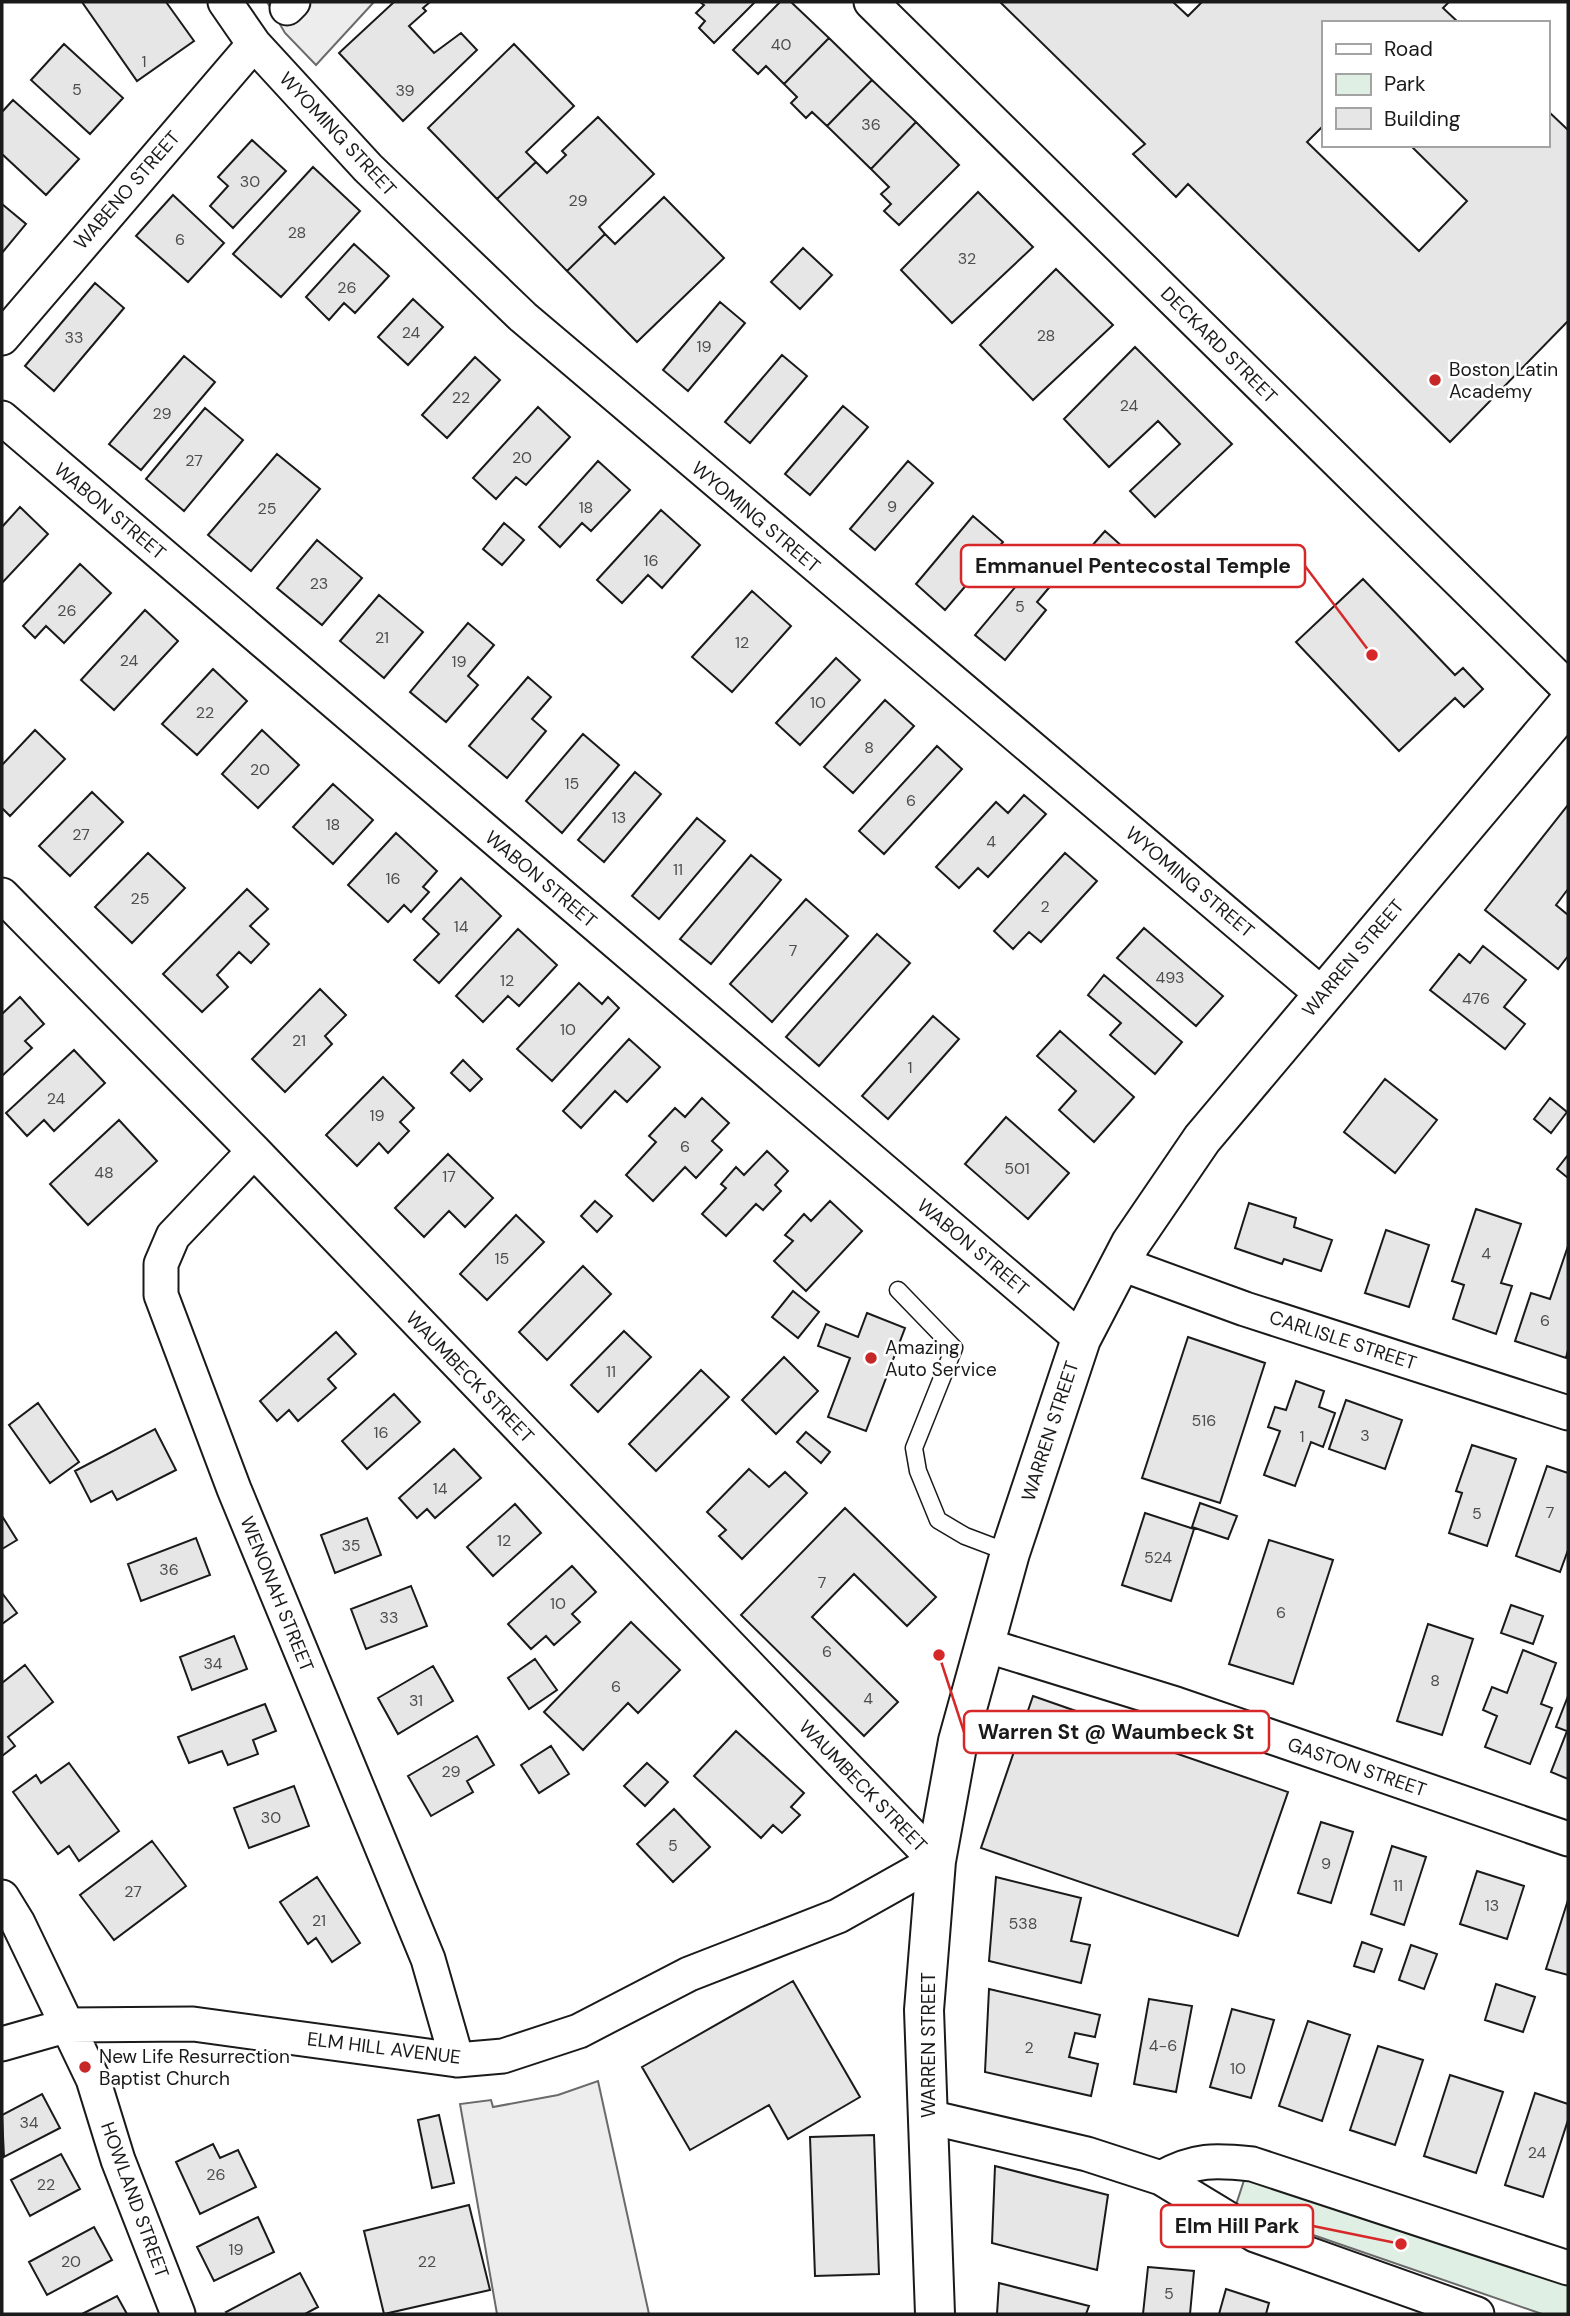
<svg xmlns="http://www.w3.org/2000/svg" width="1570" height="2316" font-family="'DM Sans',sans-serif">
	<rect width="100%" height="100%" fill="#fff"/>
	<path fill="#e0efe3" stroke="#6a6a6a" stroke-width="2" d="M1248,2168l320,111v35h-26l-307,-106z"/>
	<path fill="#ededed" stroke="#6a6a6a" stroke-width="2" d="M267,2h107l-58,63 -31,-32z
		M598,2081l51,233h-152l-37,-210 31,-4 2,7 65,-12z"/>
	<path fill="#e6e6e6" stroke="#1a1a1a" stroke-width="2" d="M82,2h84l28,39 -57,40z
		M394,2h36l-7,6 3,3 -17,15 25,27 27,-20 16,17 -74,71 -64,-68z
		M700,2h55l-41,41 -15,-15 6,-7 -9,-8 8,-8z
		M780,2h11l38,36 -45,46 -18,-18 -8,8 -25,-24z
		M1000,2h173l15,14 14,-14h247l-6,6 16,15h-136v103l-16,16 112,109 48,-50 -57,-56h137v-35l21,20v191l-118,121 -262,-258 -12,13 -43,-43 12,-10z
		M829,38l43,42 -45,46 -15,-14 -6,6 -15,-15 6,-6 -13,-13z
		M64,44l59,54 -33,36 -59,-54z
		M514,44l60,62 -48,46 10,10 -39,37 -69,-71z
		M872,80l44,42 -45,47 -44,-43z
		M13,100l66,59 -33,36 -44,-41v-42z
		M598,117l56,57 -55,53 6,7 -38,37 -70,-72 39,-37 11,11 19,-18 -4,-4z
		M916,122l43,43 -60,60 -15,-14 7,-7 -10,-10 8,-7 -18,-18z
		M252,140l34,31 -53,57 -23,-22 18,-20 -10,-9z
		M313,167l47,44 -79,86 -48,-43z
		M978,192l55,55 -81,76 -51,-53z
		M173,195l51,48 -36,39 -52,-46z
		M664,197l60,61 -87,84 -70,-71 38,-37 10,10z
		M2,204l24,20 -24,29z
		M354,244l35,32 -34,37 -11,-10 -15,17 -23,-23z
		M803,248l29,27 -32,34 -29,-27z
		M1056,269l57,56 -80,75 -53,-55z
		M95,283l29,25 -70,83 -29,-25z
		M413,299l30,28 -35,38 -30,-28z
		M720,302l25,21 -57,68 -25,-21z
		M1135,347l97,97 -77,73 -25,-26 50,-47 -22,-23 -49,46 -45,-48z
		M782,355l25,21 -57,67 -25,-21z
		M184,356l31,26 -74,88 -32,-26z
		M475,357l25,23 -53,58 -25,-23z
		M843,406l25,21 -58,68 -25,-21z
		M538,407l32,30 -44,48 -10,-8 -20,22 -23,-21z
		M205,408l38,32 -59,71 -38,-32z
		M277,454l43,35 -69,82 -43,-36z
		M598,461l32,29 -39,41 -9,-8 -22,24 -21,-20z
		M908,461l25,22 -58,67 -25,-21z
		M20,507l28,27 -46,49v-56z
		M661,510l39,35 -38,43 -14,-13 -26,28 -25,-23z
		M973,516l30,26 -58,68 -29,-26z
		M504,523l20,17 -22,25 -19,-16z
		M1105,531l28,25 -20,24 -29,-25z
		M317,540l45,38 -40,47 -45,-37z
		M1048,548l20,17 -31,37 9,8 -41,50 -30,-25z
		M80,564l31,29 -47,50 -18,-17 -11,12 -12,-12z
		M1363,579l92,96 8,-7 20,21 -19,18 -9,-9 -56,53 -103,-109z
		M752,591l39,35 -59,66 -40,-35z
		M379,595l44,37 -39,46 -44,-37z
		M145,610l33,31 -64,69 -33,-30z
		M468,623l26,22 -26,31 10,9 -32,37 -36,-30z
		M836,658l24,22 -60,65 -24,-22z
		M213,669l34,32 -50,54 -35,-31z
		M528,677l23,20 -19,22 14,12 -39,47 -38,-32z
		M885,700l29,26 -61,67 -29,-26z
		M35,730l30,29 -55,57 -8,-8v-43z
		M262,730l37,35 -41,43 -36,-34z
		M583,734l36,31 -57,68 -36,-32z
		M937,746l25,23 -78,85 -25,-23z
		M635,772l26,22 -57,68 -26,-22z
		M333,784l40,36 -40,44 -40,-37z
		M92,792l31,30 -53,54 -31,-30z
		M1024,795l22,19 -58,63 -10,-9 -19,20 -23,-21 60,-65 12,11z
		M1568,805v84l-12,16 12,10v41l-10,13 -73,-59z
		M697,818l28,23 -66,78 -27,-23z
		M396,833l41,38 -14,16 6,5 -18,20 -7,-7 -16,17 -40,-37z
		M148,853l37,35 -53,55 -37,-36z
		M1065,853l32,28 -56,61 -12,-10 -16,17 -19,-18z
		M751,855l30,25 -70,84 -31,-25z
		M461,878l40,38 -62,67 -25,-23 25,-26 -16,-15z
		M247,889l21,20 -18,17 19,18 -18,19 -12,-11 -22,23 11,12 -26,25 -39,-38z
		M806,899l42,37 -76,86 -42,-38z
		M1144,928l79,68 -27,30 -79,-68z
		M518,929l39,36 -38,41 -11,-10 -25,26 -27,-26z
		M877,934l33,29 -91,103 -33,-29z
		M1483,946l43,34 -22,27 21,17 -20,25 -75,-59 29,-36 11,9z
		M1104,975l78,67 -27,32 -45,-39 11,-12 -33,-28z
		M579,983l23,21 6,-7 11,11 -67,73 -35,-32z
		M320,989l26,26 -21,21 7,8 -47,48 -33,-33z
		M20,997l24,27 -19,17 7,7 -30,28v-62z
		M933,1016l26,23 -71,80 -26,-23z
		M1060,1031l74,66 -40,45 -35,-32 17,-19 -39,-35z
		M629,1039l31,28 -33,35 -12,-11 -34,37 -18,-17z
		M74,1050l31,33 -51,48 -10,-11 -17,16 -21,-23z
		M463,1060l19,19 -12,12 -19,-18z
		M383,1077l31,31 -14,14 9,9 -21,22 -9,-10 -22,23 -31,-31z
		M1385,1079l52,41 -42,53 -51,-41z
		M702,1098l27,25 -17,18 10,9 -26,28 -11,-11 -32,34 -27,-26 30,-33 -7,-6 26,-28 10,9z
		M1550,1098l17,14 -16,21 -17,-14z
		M1006,1117l63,56 -41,46 -63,-55z
		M119,1120l38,41 -69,64 -38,-41z
		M767,1151l21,20 -13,14 6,6 -18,19 -7,-6 -30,32 -24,-22 24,-26 -5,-4 15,-17 8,8z
		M448,1154l45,44 -28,29 -16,-16 -25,26 -29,-29z
		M1568,1155v23l-11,-9z
		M595,1201l17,15 -15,16 -16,-16z
		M830,1201l32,30 -56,60 -32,-30 19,-20 -8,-6 19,-21 7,7z
		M1249,1203l47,15 -2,9 38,13 -11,31 -37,-12 -2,5 -47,-16z
		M1476,1209l45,15 -20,59 11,3 -16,48 -43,-15 11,-34 -12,-4z
		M516,1215l28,27 -57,58 -27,-26z
		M1386,1230l43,15 -20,62 -44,-14z
		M1568,1246v104l-2,8 -51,-17 16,-48 19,6z
		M583,1266l28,28 -64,66 -28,-28z
		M793,1291l26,21 -21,26 -26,-21z
		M867,1313l38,15 -39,103 -38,-14 22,-59 -32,-12 8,-22 32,13z
		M624,1331l27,26 -53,55 -27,-27z
		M336,1332l20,22 -28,25 8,9 -38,33 -9,-11 -12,11 -17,-20z
		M1188,1337l77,26 -45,140 -78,-25z
		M784,1357l34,34 -42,43 -34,-34z
		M701,1370l28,27 -73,74 -27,-27z
		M1296,1381l28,10 -5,16 16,6 -12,34 -12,-5 -16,44 -31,-11 16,-44 -12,-4 7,-20 11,3z
		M394,1394l26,28 -53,47 -25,-28z
		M1346,1400l56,20 -17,49 -56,-20z
		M38,1403l41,59 -29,21 -41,-58z
		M155,1429l21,41 -59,30 -5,-9 -21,11 -16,-31z
		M806,1432l24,20 -9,11 -24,-21z
		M1472,1445l44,14 -29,87 -38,-13 13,-40 -6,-2z
		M454,1449l27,29 -46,40 -8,-9 -10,9 -18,-20z
		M1547,1466l21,7v77l-8,22 -44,-16z
		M749,1469l20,18 16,-15 22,21 -65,66 -23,-23 7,-6 -19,-18z
		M1200,1503l37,13 -9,23 -36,-12z
		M515,1504l26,29 -48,43 -26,-29z
		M845,1508l91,89 -29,29 -53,-52 -42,43 86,85 -34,34 -123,-121z
		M1145,1513l49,16 -23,72 -49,-16z
		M2,1516l15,24 -15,9z
		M367,1518l14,37 -46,18 -14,-38z
		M196,1538l14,37 -69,26 -13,-37z
		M1269,1540l64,20 -40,124 -64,-20z
		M572,1566l24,26 -24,22 8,8 -26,23 -8,-9 -15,13 -23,-25z
		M411,1586l16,40 -61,23 -15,-40z
		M2,1593l15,20 -15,11z
		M1511,1605l32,11 -10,28 -32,-11z
		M631,1622l49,48 -42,43 -10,-10 -45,47 -39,-38z
		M1428,1624l45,15 -31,96 -45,-14z
		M234,1636l13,33 -55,21 -12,-33z
		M1523,1650l33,13 -15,41 11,4 -22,56 -45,-17 12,-31 -14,-6 9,-23 15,6z
		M535,1659l22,31 -28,19 -21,-31z
		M25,1665l28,37 -45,35 7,9 -13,10v-73z
		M433,1666l20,35 -55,33 -20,-36z
		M1033,1696l63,22 -2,7 194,67 -50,144 -257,-88z
		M1568,1696v83l-17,-7 16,-41 -11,-4z
		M265,1704l11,27 -23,9 5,14 -30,11 -6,-14 -33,12 -11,-26z
		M736,1731l68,62 -13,14 9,8 -18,18 -9,-8 -12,13 -67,-62z
		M477,1736l17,29 -27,16 6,11 -42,24 -23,-40z
		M551,1746l18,28 -30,19 -18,-28z
		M69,1763l50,68 -40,30 -10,-15 -11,8 -45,-62 23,-17 5,8z
		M647,1763l21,19 -23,24 -21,-20z
		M294,1786l15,40 -60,22 -15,-40z
		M674,1809l36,38 -37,35 -36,-38z
		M1321,1822l32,10 -22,71 -33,-10z
		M152,1841l34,45 -72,54 -34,-45z
		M1392,1846l34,11 -22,68 -33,-11z
		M1477,1871l47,15 -17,53 -47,-15z
		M317,1877l43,66 -28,19 -16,-24 -8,6 -28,-42z
		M996,1877l85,21 -10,43 19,4 -9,38 -92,-22z
		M1568,1900v75l-22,-6z
		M1362,1942l20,7 -8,23 -20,-6z
		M1411,1945l26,9 -13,35 -25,-9z
		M793,1981l67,116 -72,42 -19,-34 -79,45 -48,-83z
		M1496,1984l39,13 -12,35 -38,-12z
		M989,1989l111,26 -5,22 -20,-4 -6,24 29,7 -7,32 -106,-24z
		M1149,1999l43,7 -16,86 -42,-8z
		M1232,2009l42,11 -23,78 -41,-11z
		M1308,2021l42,14 -28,86 -43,-15z
		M1378,2046l45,14 -28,85 -45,-15z
		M1450,2075l53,17 -27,81 -52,-17z
		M1535,2093l33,11v16l-25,77 -38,-12z
		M42,2094l18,34 -56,29 -2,-42z
		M439,2115l15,68 -22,5 -14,-68z
		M874,2135l5,139 -64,2 -5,-139z
		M213,2144l7,14 18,-8 18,37 -56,27 -24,-52z
		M61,2154l19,35 -50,27 -19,-36z
		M995,2166l113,29 -11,75 -105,-27z
		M469,2205l21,85 -106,24 -20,-83z
		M258,2217l16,35 -60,29 -17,-34z
		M94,2227l18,33 -65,35 -18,-33z
		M1148,2267l46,4 -4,43h-47z
		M300,2273l18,34 -13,7h-77l-2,-2z
		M999,2283l90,23 -3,8h-89z
		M1226,2289l43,14 -3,11h-47z
		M117,2296l10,18h-45z"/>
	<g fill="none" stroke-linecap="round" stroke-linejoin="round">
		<defs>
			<path id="service" d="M898,1290l56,58 -40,100 4,23 20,49 27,16 45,17"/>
			<path id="minor" d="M225,2l29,42 114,124 155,149 800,678
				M871,2l697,686
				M287,8l6,-6
				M2,338l252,-294
				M2,418l1079,921
				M2,895l252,256 682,710 -98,55 -149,58 -110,57 -76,25 -46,4 -264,-36 -124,1 -67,19
				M254,1151l-81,85 -12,28v31l73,194 194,470 29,101
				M1119,1263l126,46 323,104
				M985,1645l191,59 392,135
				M2,1897l16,26 75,156 25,81 60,154
				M929,2117l158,37 74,24 94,57 222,79
				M1161,2178c34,-19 54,-18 91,-14l316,104"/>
			<path id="secondary" d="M935,2314l-11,-304 12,-149 22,-120 52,-188 71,-214 50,-96 71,-104 366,-435"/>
		</defs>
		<use href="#service" stroke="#1a1a1a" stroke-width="19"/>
		<use href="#minor" stroke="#1a1a1a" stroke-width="37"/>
		<use href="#secondary" stroke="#1a1a1a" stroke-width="42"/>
		<use href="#service" stroke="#fff" stroke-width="16"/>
		<use href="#minor" stroke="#fff" stroke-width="33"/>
		<use href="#secondary" stroke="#fff" stroke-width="38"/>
	</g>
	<g fill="#c62828" stroke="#fff" stroke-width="2.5">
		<circle cx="1435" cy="380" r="7"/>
		<circle cx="871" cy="1358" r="7"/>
		<circle cx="85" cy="2067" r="7"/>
	</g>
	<g text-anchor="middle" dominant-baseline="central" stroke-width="5" stroke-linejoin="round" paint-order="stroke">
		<g font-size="16" fill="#4d4d4d">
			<text x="781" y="44">40</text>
			<text x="144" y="61">1</text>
			<text x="77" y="89">5</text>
			<text x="405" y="90">39</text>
			<text x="871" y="124">36</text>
			<text x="250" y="181">30</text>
			<text x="578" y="200">29</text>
			<text x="297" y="232">28</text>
			<text x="180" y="239">6</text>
			<text x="967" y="258">32</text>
			<text x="347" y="287">26</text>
			<text x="411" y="332">24</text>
			<text x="1046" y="335">28</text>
			<text x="74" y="337">33</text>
			<text x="704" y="346">19</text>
			<text x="461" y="397">22</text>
			<text x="1129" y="405">24</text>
			<text x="162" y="413">29</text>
			<text x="522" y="457">20</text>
			<text x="194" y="460">27</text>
			<text x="892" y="506">9</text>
			<text x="586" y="507">18</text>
			<text x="267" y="508">25</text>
			<text x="651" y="560">16</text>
			<text x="319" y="583">23</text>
			<text x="1020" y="606">5</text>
			<text x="67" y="610">26</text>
			<text x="382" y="637">21</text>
			<text x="742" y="642">12</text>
			<text x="129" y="660">24</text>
			<text x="459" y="661">19</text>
			<text x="818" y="702">10</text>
			<text x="205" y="712">22</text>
			<text x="869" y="747">8</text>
			<text x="260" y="769">20</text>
			<text x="572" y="783">15</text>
			<text x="911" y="800">6</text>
			<text x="619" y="817">13</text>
			<text x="333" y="824">18</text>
			<text x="81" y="834">27</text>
			<text x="991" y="841">4</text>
			<text x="678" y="869">11</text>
			<text x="393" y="878">16</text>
			<text x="140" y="898">25</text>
			<text x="1045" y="906">2</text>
			<text x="461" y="926">14</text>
			<text x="793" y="950">7</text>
			<text x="1170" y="977">493</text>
			<text x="507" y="980">12</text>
			<text x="1476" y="998">476</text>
			<text x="568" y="1029">10</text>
			<text x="299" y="1040">21</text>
			<text x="910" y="1067">1</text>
			<text x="56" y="1098">24</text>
			<text x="377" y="1115">19</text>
			<text x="685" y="1146">6</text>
			<text x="1017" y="1168">501</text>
			<text x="104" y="1172">48</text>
			<text x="449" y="1176">17</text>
			<text x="1486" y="1253">4</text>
			<text x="502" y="1258">15</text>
			<text x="1545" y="1320">6</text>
			<text x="611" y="1371">11</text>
			<text x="1204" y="1420">516</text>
			<text x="381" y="1432">16</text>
			<text x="1365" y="1435">3</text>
			<text x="1302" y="1436">1</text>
			<text x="440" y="1488">14</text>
			<text x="1550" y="1512">7</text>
			<text x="1477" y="1513">5</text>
			<text x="504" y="1540">12</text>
			<text x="351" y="1545">35</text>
			<text x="1158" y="1557">524</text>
			<text x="169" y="1569">36</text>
			<text x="822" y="1582">7</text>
			<text x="558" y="1603">10</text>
			<text x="1281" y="1612">6</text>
			<text x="389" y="1617">33</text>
			<text x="827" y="1651">6</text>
			<text x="213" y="1663">34</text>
			<text x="1435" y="1680">8</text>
			<text x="616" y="1686">6</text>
			<text x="868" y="1698">4</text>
			<text x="416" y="1700">31</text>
			<text x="451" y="1771">29</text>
			<text x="271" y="1817">30</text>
			<text x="673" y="1845">5</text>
			<text x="1326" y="1863">9</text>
			<text x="1398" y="1885">11</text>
			<text x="133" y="1891">27</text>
			<text x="1492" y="1905">13</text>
			<text x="319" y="1920">21</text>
			<text x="1023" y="1923">538</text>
			<text x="1163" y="2045">4-6</text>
			<text x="1029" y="2047">2</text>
			<text x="1238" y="2068">10</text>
			<text x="29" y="2122">34</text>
			<text x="1537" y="2152">24</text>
			<text x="216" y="2174">26</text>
			<text x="46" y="2184">22</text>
			<text x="236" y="2249">19</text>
			<text x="71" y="2261">20</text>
			<text x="427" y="2261">22</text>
			<text x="1169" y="2293">5</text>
		</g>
		<g font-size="19" fill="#1a1a1a" stroke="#fff">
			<text transform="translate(338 134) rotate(47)">WYOMING STREET</text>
			<text transform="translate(127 190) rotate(-49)">WABENO STREET</text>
			<text transform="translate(1219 345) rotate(45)">DECKARD STREET</text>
			<text transform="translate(110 511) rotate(40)">WABON STREET</text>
			<text transform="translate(756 517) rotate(40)">WYOMING STREET</text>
			<text transform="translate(541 879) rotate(40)">WABON STREET</text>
			<text transform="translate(1190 882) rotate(40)">WYOMING STREET</text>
			<text transform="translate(1353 958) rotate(-50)">WARREN STREET</text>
			<text transform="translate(973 1247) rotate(40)">WABON STREET</text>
			<text transform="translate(1343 1340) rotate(18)">CARLISLE STREET</text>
			<text transform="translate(470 1377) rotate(46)">WAUMBECK STREET</text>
			<text transform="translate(1050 1431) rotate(-72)">WARREN STREET</text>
			<text transform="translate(277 1594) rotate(68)">WENONAH STREET</text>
			<text transform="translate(1357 1767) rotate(19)">GASTON STREET</text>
			<text transform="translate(863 1786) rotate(46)">WAUMBECK STREET</text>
			<text transform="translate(928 2045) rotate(-90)">WARREN STREET</text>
			<text transform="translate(384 2048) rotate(7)">ELM HILL AVENUE</text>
			<text transform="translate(135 2200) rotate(70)">HOWLAND STREET</text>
		</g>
		<g font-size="19" fill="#1a1a1a" stroke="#fff" text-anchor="start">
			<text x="1449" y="369">Boston Latin<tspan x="1449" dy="22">Academy</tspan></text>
			<text x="885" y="1347">Amazing<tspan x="885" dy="22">Auto Service</tspan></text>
			<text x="99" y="2056">New Life Resurrection<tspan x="99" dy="22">Baptist Church</tspan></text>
		</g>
	</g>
	<path fill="none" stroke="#d62828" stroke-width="2.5" d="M1372 655L1305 566M939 1655L964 1732M1401 2244L1313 2226"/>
	<g fill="#d62828" stroke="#fff" stroke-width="2.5">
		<circle cx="1372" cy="655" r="7"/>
		<circle cx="939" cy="1655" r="7"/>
		<circle cx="1401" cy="2244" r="7"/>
	</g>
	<g fill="#fff" stroke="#d62828" stroke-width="2.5">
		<rect x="961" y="545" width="344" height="42" rx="7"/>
		<rect x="964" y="1711" width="305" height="42" rx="7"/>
		<rect x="1161" y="2205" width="152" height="42" rx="7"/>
	</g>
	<g font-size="21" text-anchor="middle" font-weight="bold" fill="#1a1a1a">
		<text x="1133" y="573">Emmanuel Pentecostal Temple</text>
		<text x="1116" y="1739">Warren St @ Waumbeck St</text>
		<text x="1237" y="2233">Elm Hill Park</text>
	</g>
	<rect width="1570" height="2316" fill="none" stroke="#1a1a1a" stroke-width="7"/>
	<rect x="1322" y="21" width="228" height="126" fill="#ffffff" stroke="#a3a3a3" stroke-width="2"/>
	<rect x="1336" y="44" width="35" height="10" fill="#ffffff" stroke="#a3a3a3" stroke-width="2"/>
	<text x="1384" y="56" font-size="21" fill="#1a1a1a">Road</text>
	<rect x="1336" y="74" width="35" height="21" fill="#e0efe3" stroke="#a3a3a3" stroke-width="2"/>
	<text x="1384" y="91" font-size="21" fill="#1a1a1a">Park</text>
	<rect x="1336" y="108" width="35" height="21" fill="#e6e6e6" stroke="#a3a3a3" stroke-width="2"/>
	<text x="1384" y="126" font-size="21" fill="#1a1a1a">Building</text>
</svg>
